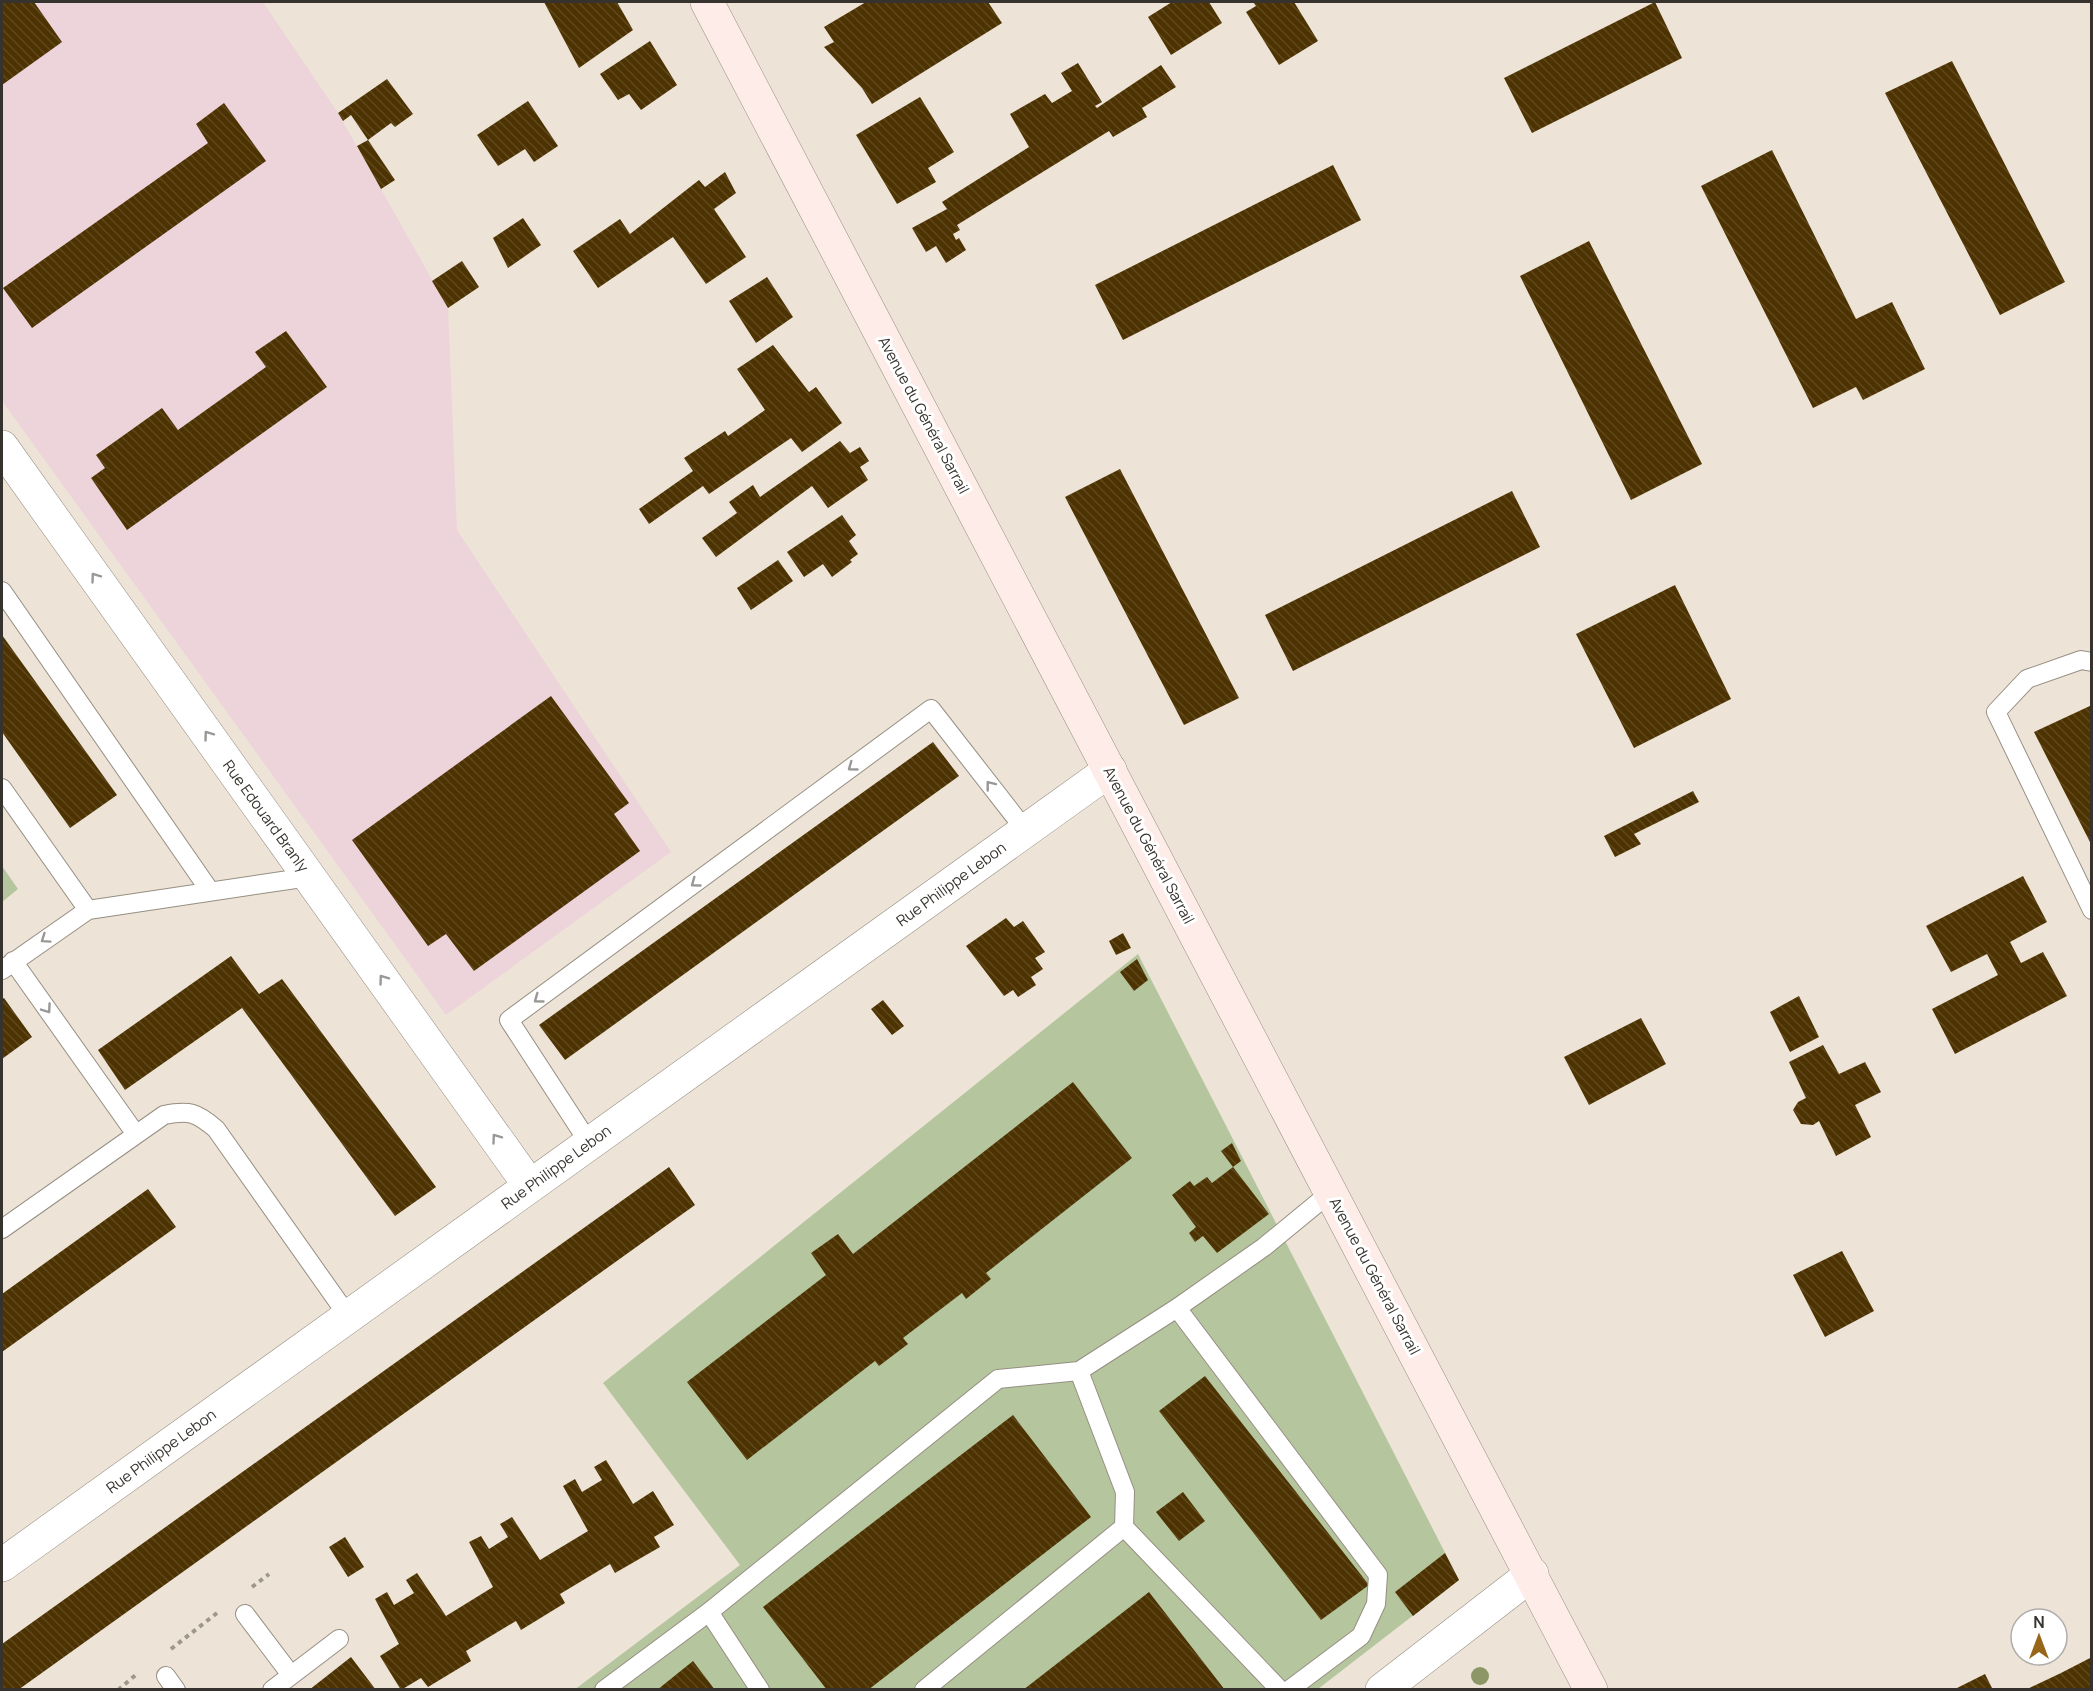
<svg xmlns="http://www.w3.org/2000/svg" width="2093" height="1691" font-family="Manrope,sans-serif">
	<defs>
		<pattern id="building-back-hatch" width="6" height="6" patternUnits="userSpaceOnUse" patternTransform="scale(1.5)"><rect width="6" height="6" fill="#4d3202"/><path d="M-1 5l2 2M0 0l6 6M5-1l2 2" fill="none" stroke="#5f481e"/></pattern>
	</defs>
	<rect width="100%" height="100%" fill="#ede4d7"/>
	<path fill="#edd3da" d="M2,2h261l75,111 110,195 9,222 214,322 -225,163 -444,-614z"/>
	<path fill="#b5c69e" d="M2,866l16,23 -16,13z
		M1138,954l321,626 -141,109 -744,1 166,-125 -137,-182z"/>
	<path fill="url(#building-back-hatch)" d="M2,2h32l28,40 -60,43z
		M544,2h73l16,28 -54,38z
		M866,2h122l14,21 -130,81 -10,-16 -38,-41 10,-5 -10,-15z
		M1172,2h37l13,21 -51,32 -23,-38z
		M1253,2h41l24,39 -39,24 -33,-53 10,-6z
		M1655,2l27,56 -150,75 -28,-55z
		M650,41l27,44 -36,25 -12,-16 -11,6 -18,-26z
		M1952,61l113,221 -65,33 -115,-222z
		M1078,63l24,39 -7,4 2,2 64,-43 15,22 -34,21 5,9 -34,20 -4,-6 -152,94 3,5 -7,4 3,6 3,-2 7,12 -20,13 -10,-17 -10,6 -14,-24 35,-19 -5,-7 87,-55 -19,-33 35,-20 7,9 20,-12 -11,-18z
		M387,79l26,35 -18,13 -4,-4 -23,17 -17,-25 -8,6 -5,-8z
		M920,97l34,55 -26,16 8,14 -39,22 -41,-69z
		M528,101l30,45 -24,16 -9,-13 -27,17 -21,-31z
		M224,103l42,58 -234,167 -29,-40 205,-145 -12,-19z
		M368,140l27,40 -14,9 -24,-43z
		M1772,150l84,169 36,-17 33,67 -62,31 -7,-13 -43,21 -112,-222z
		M1333,165l28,55 -238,120 -28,-55z
		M725,172l11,21 -22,16 32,48 -40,27 -33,-47 -75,51 -25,-37 47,-32 10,15 69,-54 6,7z
		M523,218l18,27 -33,23 -15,-30z
		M1589,241l113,223 -71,36 -111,-224z
		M462,261l17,26 -31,21 -16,-27z
		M767,277l26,40 -37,26 -27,-42z
		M286,331l41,56 -200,143 -36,-52 14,-10 -9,-13 66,-47 16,22 88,-63 -11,-15z
		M773,345l36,47 7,-5 26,36 -40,29 -11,-14 -82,56 -6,-8 -54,38 -10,-15 54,-38 -9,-13 41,-27 3,5 37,-26 -28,-41z
		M840,441l10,12 10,-6 9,14 -9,6 8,13 -40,28 -16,-22 -96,71 -14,-19 35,-25 -8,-11 24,-17 7,12z
		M1120,469l119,229 -55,27 -119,-228z
		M1512,491l28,56 -247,124 -28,-56z
		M842,515l14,20 -7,6 9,13 -8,6 2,2 -20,15 -9,-13 -19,13 -17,-25z
		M778,560l15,21 -42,29 -14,-22z
		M1675,585l56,114 -97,49 -58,-114z
		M2,635l115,160 -47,33 -68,-96z
		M551,696l78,107 -15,11 26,37 -166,120 -28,-37 -18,12 -76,-106z
		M2092,705v141l-58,-114z
		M933,742l26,34 -394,284 -26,-35z
		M1693,791l6,11 -65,32 7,10 -26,13 -11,-21z
		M2023,876l24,46 -37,20 11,21 22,-11 24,44 -112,58 -23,-45 66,-34 -11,-21 -36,18 -25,-46z
		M1006,918l8,9 9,-6 22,31 -10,6 8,11 -12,8 5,8 -18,12 -5,-7 -9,6 -38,-50z
		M1123,933l8,15 -15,7 -7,-14z
		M231,956l28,38 23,-15 154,208 -41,29 -153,-208 -117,82 -27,-40z
		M1137,959l11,21 -14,11 -14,-19z
		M1799,996l20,41 -29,15 -20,-40z
		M4,998l28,39 -30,22v-60z
		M883,1000l21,26 -12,9 -21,-26z
		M1641,1018l25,46 -77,41 -25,-48z
		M1823,1045l16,29 26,-12 16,30 -26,13 16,32 -35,19 -17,-35 -6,4 -12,-1 -8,-14 5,-8 8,-4 -17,-36z
		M1073,1082l59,76 -146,115 5,6 -25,20 -4,-6 -59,45 5,6 -29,22 -4,-5 -128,99 -60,-78 139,-107 -15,-22 27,-19 15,20z
		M1232,1143l9,18 -8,6 -12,-16z
		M669,1167l26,38 -677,485h-16v-46z
		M1233,1167l36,47 -52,39 -14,-17 -8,6 -6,-9 7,-6 -24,-32 18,-14 4,5 13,-9 5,6z
		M148,1189l28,38 -174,125v-58z
		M1842,1251l32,60 -49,26 -32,-62z
		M1205,1376l164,209 -48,35 -162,-209z
		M1013,1415l78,102 -223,173h-41l-64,-83z
		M606,1460l27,44 20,-13 21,34 -20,12 6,10 -45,26 -5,-9 -50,30 5,9 -44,27 -5,-9 -50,30 5,10 -43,26 -7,-9 -20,12 -21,-34 19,-12 -24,-45 12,-7 7,13 20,-12 -8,-13 11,-7 29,43 47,-29 -24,-45 12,-6 8,13 19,-12 -8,-13 12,-7 28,43 48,-29 -25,-45 12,-7 7,13 20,-12 -8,-13z
		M1183,1492l22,29 -26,20 -23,-29z
		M345,1537l19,30 -16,10 -19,-30z
		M1445,1553l14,27 -46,36 -18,-24z
		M1149,1592l76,98h-202z
		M351,1657l25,33h-67z
		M2092,1657v33h-67l36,-17z
		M693,1661l22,29h-58z
		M1985,1674l8,16h-40z"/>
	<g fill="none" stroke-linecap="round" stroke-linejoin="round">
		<defs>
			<path id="lane" d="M2,591l208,300
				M2092,662l-11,-2 -54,19 -31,33 96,198
				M2,788l86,122
				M13,961l122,172
				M2,970l86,-60 221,-33
				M589,1143l-80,-123 422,-311 95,122
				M2,1229l162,-114c25,-5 32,-3 52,14l132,187
				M1177,1308l201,267 -2,29 -15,32 -72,54
				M1124,1527l156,163
				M245,1614l46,61
				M166,1676l10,14
				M272,1690l67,-51
				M604,1690l105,-78
				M760,1690l-51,-78 289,-233 81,-8 98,-63 87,-61 67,-55
				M924,1690l200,-163 1,-35 -46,-121"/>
			<path id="street" d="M2,447l528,739
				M2,1565l1108,-795
				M1382,1690l150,-116"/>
			<path id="secondary" d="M707,2l884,1688"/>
		</defs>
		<use href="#lane" stroke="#968e82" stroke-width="20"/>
		<use href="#street" stroke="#968e82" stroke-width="34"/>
		<use href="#secondary" stroke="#968e82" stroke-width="34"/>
		<path stroke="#9e978e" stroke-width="4" stroke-dasharray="4.5 4.5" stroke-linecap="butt" d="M252,1587l17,-13
			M171,1649l46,-36
			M118,1690l20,-17"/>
		<use href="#lane" stroke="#fff" stroke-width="18"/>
		<use href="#street" stroke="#fff" stroke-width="33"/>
		<use href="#secondary" stroke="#fdece7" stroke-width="33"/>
	</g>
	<circle fill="#8d9667" cx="1480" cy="1676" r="9"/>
	<defs><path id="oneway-chevron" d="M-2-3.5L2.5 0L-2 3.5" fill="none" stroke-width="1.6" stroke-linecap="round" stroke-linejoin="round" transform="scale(1.5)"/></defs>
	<g stroke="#9a9896">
		<use href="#oneway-chevron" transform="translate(95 577) rotate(-126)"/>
		<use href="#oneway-chevron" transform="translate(208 735) rotate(-126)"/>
		<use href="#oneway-chevron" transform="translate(852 767) rotate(144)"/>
		<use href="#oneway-chevron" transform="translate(990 785) rotate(-128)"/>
		<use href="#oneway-chevron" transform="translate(695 883) rotate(144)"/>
		<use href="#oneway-chevron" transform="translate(45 939) rotate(145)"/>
		<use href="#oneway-chevron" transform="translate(383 979) rotate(-126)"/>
		<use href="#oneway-chevron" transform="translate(538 999) rotate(144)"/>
		<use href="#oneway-chevron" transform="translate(47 1009) rotate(55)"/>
		<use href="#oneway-chevron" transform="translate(496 1138) rotate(-126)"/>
	</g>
	<g text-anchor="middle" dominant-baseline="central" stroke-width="6" stroke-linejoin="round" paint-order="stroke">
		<g font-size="15" fill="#36322d" stroke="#fff">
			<text transform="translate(924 415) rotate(62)">Avenue du Général Sarrail</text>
			<text transform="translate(266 816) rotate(54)">Rue Edouard Branly</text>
			<text transform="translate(1149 845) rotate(62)">Avenue du Général Sarrail</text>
			<text transform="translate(951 884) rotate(-36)">Rue Philippe Lebon</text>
			<text transform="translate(556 1167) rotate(-36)">Rue Philippe Lebon</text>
			<text transform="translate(1375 1276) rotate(62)">Avenue du Général Sarrail</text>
			<text transform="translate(161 1451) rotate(-36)">Rue Philippe Lebon</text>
		</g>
	</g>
	<rect width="2093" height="1691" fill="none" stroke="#36322d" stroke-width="6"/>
	<g transform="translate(2039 1637)"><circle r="28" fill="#ffffff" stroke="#afadab" stroke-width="1.5"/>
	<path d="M0-4.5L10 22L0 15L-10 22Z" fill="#976619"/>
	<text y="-9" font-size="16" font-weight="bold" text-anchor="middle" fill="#36322d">N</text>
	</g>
</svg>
